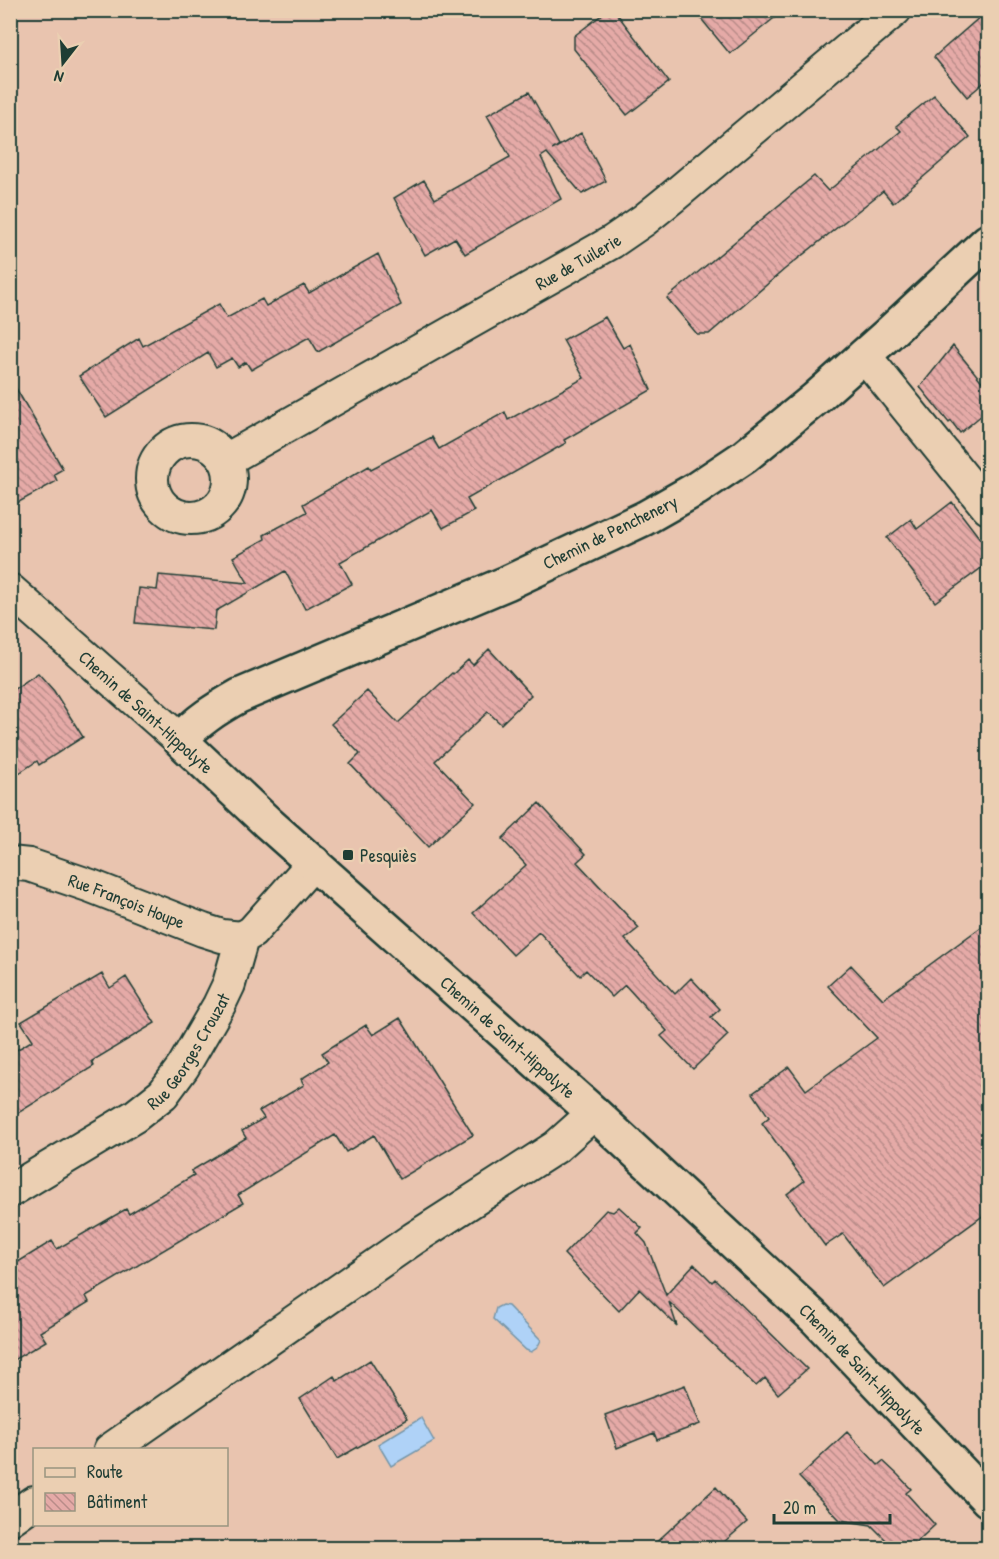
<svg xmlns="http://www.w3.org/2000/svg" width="999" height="1559" font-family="'Patrick Hand',sans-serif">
	<defs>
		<pattern id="building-back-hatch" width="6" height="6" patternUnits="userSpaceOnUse" patternTransform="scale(1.5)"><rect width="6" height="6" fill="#e5aaa7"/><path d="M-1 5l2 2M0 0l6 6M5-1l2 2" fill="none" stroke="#b98c89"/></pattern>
	</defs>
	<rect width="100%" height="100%" fill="#e9c4af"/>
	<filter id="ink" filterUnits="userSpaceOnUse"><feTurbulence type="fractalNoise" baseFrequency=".0167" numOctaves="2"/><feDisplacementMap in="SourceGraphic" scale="12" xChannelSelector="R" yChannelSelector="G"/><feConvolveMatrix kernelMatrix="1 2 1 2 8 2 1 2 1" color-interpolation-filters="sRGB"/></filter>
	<g filter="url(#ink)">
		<path fill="#afd2f7" stroke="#7596a9" stroke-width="1.5" d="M502,1305l6,1 33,34 -4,8 -6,4 -5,-2 -33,-31 3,-11z
			M421,1418l13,23 -43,25 -13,-22z"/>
		<path fill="url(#building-back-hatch)" stroke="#1f3d34" stroke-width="1.5" d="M608,10h6l55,72 -42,33 -53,-66v-13z
			M694,10h90l-54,44z
			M988,10v69l-21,18 -33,-40z
			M529,92l30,53 -7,5 29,-17 25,48 -24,13 -35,-41 -6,4 20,42 -96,55 -10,-16 -30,17 -31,-57 30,-18 11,19 75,-42 -23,-42z
			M934,95l36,42 -77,66 -10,-12 -98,78 -76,65h-12l-30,-36 147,-122 14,15 73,-60 -5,-5z
			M378,254l23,51 -83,47 -9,-15 -58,33 -5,-8 -8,5 -6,-9 -16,9 -8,-14 -102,64 -27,-41 60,-38 4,8 76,-42 8,14 35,-19 4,7 38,-21 5,8z
			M605,317l18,31 7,-4 21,46 -87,50 2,3 -99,56 7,12 -31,17 -11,-18 -92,52 12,22 -47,25 -20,-38 -69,40 -2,19 -79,-7 4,-35 18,2 2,-15 89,8 -15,-26 32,-18 -1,-4 43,-23 -4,-8 66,-38 2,3 61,-32 7,12 66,-37 3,8 76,-42 -21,-38z
			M953,346l35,43v21l-28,23 -9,-12 -2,2 -29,-36z
			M10,378l53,91 -9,5 3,7 -47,26z
			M952,502l36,47v14l-53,39 -48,-64 24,-19 6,10z
			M489,649l42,46 -30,29 -13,-12 -53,49 40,42 -47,44 -78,-83 10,-10 -29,-30 36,-33 31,32 54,-50 1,1 15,-14 5,5z
			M38,673l16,18 29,46 -44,28 -2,-4 -27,18v-87z
			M539,803l47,51 -9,8 62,66 -14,11 50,55 16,-16 29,31 -9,8 17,18 -35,34 -32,-33 6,-5 -42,-46 -13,12 -26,-27 -6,6 -41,-44 -26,23 -40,-42 53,-48 -24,-26z
			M988,922v290l-104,76 -41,-54 -18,12 -38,-52 17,-13 -42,-58 7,-6 -16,-24 36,-26 17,23 71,-52 -49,-52 23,-21 32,34z
			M102,974l8,14 16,-11 29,46 -63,38 2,5 -84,52v-64l23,-14 -12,-18z
			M400,1018l73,117 -73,44 -26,-44 -28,17 -11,-17 -97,60 5,8 -157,93 3,6 -49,30 6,9 -36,21v-95l42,-26 5,8 69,-40 3,5 65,-39 -3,-4 55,-33 -4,-7 22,-13 -5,-7 45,-26 -3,-6 27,-17 -6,-9 44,-28 7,10z
			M619,1207l23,21 -5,5 9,10 20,52 28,-31 18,18 3,-3 92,90 -29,25 -13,-16 -9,8 -87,-84 8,24 -38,-37 -20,22 -55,-57 42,-44 7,2z
			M370,1360l37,59 -70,40 -37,-60 34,-23 3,5z
			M685,1385l15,39 -43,16 -3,-7 -37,15 -12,-33z
			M847,1432l31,33 5,-4 15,14 13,14 -5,4 29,32 -25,23h-16l-23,-23 -31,-5 -41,-43z
			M716,1487l31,35 -30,26h-67z"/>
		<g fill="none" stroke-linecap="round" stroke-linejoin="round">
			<defs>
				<g id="minor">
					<path d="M864,355l124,153"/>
					<circle cx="191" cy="479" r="39"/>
					<path id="s1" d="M226,460l386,-218 32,-22 31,-25 220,-185"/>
					<path d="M10,590l170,150"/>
					<path id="s2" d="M10,863l19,2 62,21 112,44 19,6 20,2"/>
					<path id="s3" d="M10,1191l125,-75 28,-22 20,-27 36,-62 10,-21 13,-46 10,-6 62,-70"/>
					<path d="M110,1450l303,-211 143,-92 38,-34"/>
					<path d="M10,1519l24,-17"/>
				</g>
				<g id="tertiary">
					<path id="s4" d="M988,241l-101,94 -72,64 -71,58 -48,32 -51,29 -138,65 -268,113c-23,13 -42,25 -59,44l88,83 326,290 221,205 173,182"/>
				</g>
			</defs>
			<use href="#minor" stroke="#1f3d34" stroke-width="36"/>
			<use href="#tertiary" stroke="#1f3d34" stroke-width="38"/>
			<use href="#minor" stroke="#ebcfb2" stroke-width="32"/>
			<use href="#tertiary" stroke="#ebcfb2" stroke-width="33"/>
		</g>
	</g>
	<rect fill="#1f3d34" stroke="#ebcfb2" stroke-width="2" x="342" y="849" width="12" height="12" rx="3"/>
	<g text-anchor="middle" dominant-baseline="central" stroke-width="5" stroke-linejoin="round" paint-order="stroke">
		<g font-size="18" fill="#1f3d34" stroke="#ebcfb2">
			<text stroke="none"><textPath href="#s1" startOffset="404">Rue de Tuilerie</textPath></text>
			<text transform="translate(610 532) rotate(-26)">Chemin de Penchenery</text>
			<text transform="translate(146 712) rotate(42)">Chemin de Saint-Hippolyte</text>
			<text stroke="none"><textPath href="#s2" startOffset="123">Rue François Houpe</textPath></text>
			<text stroke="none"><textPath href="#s4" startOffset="1402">Chemin de Saint-Hippolyte</textPath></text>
			<text stroke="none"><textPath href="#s3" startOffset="231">Rue Georges Crouzat</textPath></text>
			<text stroke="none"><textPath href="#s4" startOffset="1888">Chemin de Saint-Hippolyte</textPath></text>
		</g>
		<g font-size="18" fill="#1f3d34" stroke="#ebcfb2" text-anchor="start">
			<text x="360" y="855">Pesquiès</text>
		</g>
	</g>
	<rect width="999" height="1559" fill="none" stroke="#ebcfb2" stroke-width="36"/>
	<rect x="18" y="18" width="963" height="1523" fill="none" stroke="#1f3d34" stroke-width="2" filter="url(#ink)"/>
	<rect x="33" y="1448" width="195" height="78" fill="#ebcfb2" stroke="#999580" stroke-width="1.5"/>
	<rect x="45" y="1468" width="30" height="9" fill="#ebcfb2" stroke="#999580" stroke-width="1.5"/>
	<text x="87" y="1478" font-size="18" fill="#1f3d34">Route</text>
	<rect x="45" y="1493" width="30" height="18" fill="url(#building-back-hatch)" stroke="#999580" stroke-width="1.5"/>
	<text x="87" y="1508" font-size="18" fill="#1f3d34">Bâtiment</text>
	<g transform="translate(63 63) rotate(197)" stroke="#ebcfb2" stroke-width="4.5" paint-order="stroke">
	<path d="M0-4.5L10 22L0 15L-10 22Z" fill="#1f3d34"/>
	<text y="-9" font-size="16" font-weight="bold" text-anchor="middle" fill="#1f3d34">N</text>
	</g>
	<path d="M774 1514v9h116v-9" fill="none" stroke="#1f3d34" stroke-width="3"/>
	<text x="783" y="1514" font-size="18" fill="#1f3d34" stroke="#ebcfb2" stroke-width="4.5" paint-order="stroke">20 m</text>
</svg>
